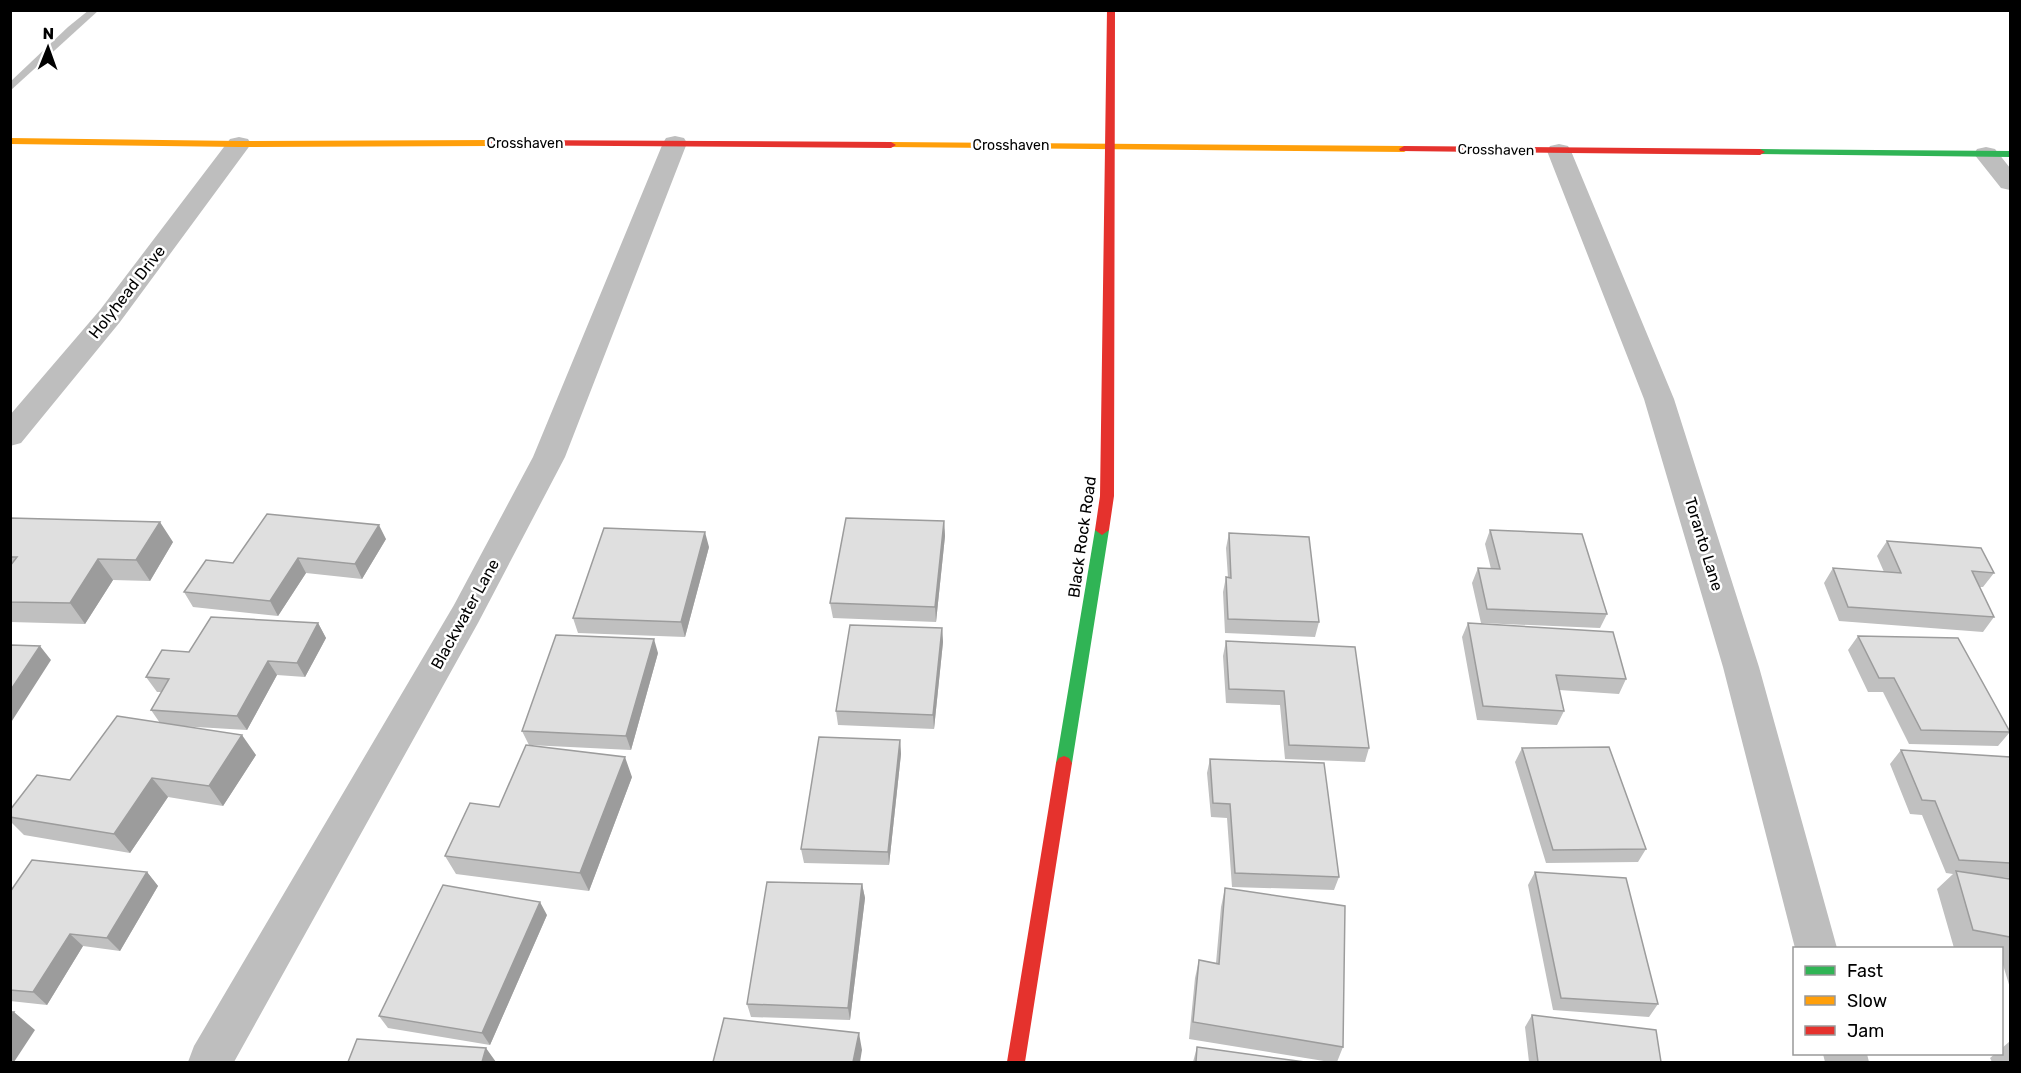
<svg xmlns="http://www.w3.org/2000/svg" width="2021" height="1073" font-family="Rubik,sans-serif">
	<rect width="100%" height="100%" fill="#fff"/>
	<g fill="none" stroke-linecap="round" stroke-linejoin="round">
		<path fill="#bfbfbf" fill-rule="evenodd" d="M89,10h10l-89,81v-9l58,-55z"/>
		<path fill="#bebebe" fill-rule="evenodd" d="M675,136l9,2 3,5 -122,314 -87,166 -244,439h-46l6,-16 260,-441 79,-148 130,-314 3,-5z
			M239,137l9,2 3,5 -131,178 -99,121 -11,3v-31l90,-105 130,-171z
			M1559,144l9,2 3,5 103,248 85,268 78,281h-42l-72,-281 -79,-268 -97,-248 3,-5z
			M1986,147l9,2 15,19v22l-9,-2 -27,-34 3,-5z
			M1823,1054h44l2,8h-44z"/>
		<path fill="#30b455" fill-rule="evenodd" d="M1760,149l250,2v6l-254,-3 -1,-2z
			M1102,525l7,5 -37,233 -3,5 -5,2 -5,-2 -3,-5 39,-233z"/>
		<path fill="#ff9f0a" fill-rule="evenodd" d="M10,138l229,3 252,-1 5,3 -5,3 -252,1 -229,-3z
			M891,142l513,4 5,3 -5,3 -517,-5 -1,-2z"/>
		<path fill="#e5322d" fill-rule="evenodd" d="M1107,10h8l-1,486 -5,34 -7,5 -7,-5 5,-34z
			M491,140l400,2 5,3 -5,3 -404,-3 -1,-2z
			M1404,146l356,3 5,3 -5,3 -360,-4 -1,-2z
			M1064,756l5,2 3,5 -47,299h-18l49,-299 3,-5z"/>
	</g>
	<path fill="#c0c0c0" d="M10,518l163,24 -23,39 -37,-1 -28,44 -75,-2z
		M944,521l1,15 -9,86 -103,-4 -3,-15z
		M1490,530l117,84 -7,14 -119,-5 -9,-40 6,-15 13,1 -6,-25z
		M1229,533l90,89 -4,15 -90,-4 -2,-41 3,-15 2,1 -2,-30z
		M386,539l-24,40 -56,-6 -28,43 -85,-9 -9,-15 49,-29z
		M1887,541l107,32 -11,14h-4l15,30 -11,15 -144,-11 -15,-38 9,-15 51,4 -7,-16z
		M709,547l-24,90 -107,-4 -5,-15z
		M318,623l8,15 -21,39 -28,-2 -30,55 -68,-4 77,29 -33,51 -55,-9 -38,56 -106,-18 -14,-14v-11l60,-30 90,-57 -9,-13 11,-18h-5l-11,-15 43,-25z
		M1468,623l158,56 -7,15 -60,-4 5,21 -7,14 -80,-5 -15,-83z
		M942,628l1,14 -9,87 -96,-4 -2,-14z
		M1858,636l152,96 -12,14 -89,-2 -26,-52h-15l-20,-42z
		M1226,641l143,107 -4,14 -80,-3 -5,-54 -54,-2 -3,-47z
		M658,653l-27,97 -102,-5 -7,-14z
		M900,740l1,14 -12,111 -85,-2 -3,-14z
		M1522,748l124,101 -8,13 -92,1 -31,-101z
		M1901,750l109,7v121l-20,-2 20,3v109l-9,-30v-10h-47l-17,-59 16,-15 -7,-1 -24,-58 -12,-1 -20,-50z
		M1210,759l129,118 -5,13 -102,-3 -5,-69 -16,-1 -4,-44z
		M632,777l-43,114 -133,-17 -11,-18 54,-49z
		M147,872l11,14 -38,65 -37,-5 -36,59 -37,-4v-109z
		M1535,872l123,132 -9,13 -96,-7 -25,-125z
		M862,884l3,14 -15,122 -99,-3 -4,-13z
		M1225,888l118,159 -6,15h-7l-141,-23 6,-61 4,-18 17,3 5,-56z
		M547,915l-57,130 -102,-17 -9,-12z
		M1532,1015l129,47h-132l-4,-35z
		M2010,1041v21h-18l-2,-4 6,-5h5v-4z
		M1197,1047l108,15h-112z"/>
	<path fill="#9c9c9c" d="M944,521l1,15 -9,86 -1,-15z
		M160,522l13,20 -23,39 -14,-21z
		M379,525l7,14 -24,40 -7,-15z
		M705,532l4,15 -24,90 -4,-15z
		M298,558l8,15 -28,43 -8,-15z
		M98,559l15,21 -28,44 -15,-21z
		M318,623l8,15 -21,39 -8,-14z
		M942,628l1,14 -9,87 -1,-14z
		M654,639l4,14 -27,97 -5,-14z
		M40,646l11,14 -41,64v-33z
		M268,661l9,14 -30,55 -10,-14z
		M242,735l14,20 -33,51 -14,-20z
		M900,740l1,14 -12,111 -1,-13z
		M625,757l7,20 -43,114 -9,-18z
		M152,778l16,19 -38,56 -16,-19z
		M147,872l11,14 -38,65 -13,-13z
		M862,884l3,14 -15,122 -2,-12z
		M540,902l7,13 -57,130 -8,-12z
		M70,934l13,12 -36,59 -14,-13z
		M14,1012l21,18 -21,32h-4v-44z
		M859,1033l3,17 -2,12h-7z
		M486,1048l10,14h-14z"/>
	<path fill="#dfdfdf" stroke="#9c9c9c" stroke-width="1.5" d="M267,514l112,11 -24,39 -57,-6 -28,43 -86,-9 22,-32 27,3z
		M10,518l150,4 -24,38 -38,-1 -28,44 -60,-1v-36l7,-9h-7z
		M846,518l98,3 -9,86 -105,-4z
		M604,528l101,4 -24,90 -108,-4z
		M1490,530l92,4 25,80 -120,-5 -9,-41 22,1z
		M1229,533l80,4 10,85 -91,-3 -2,-42 5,1z
		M1887,541l94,7 13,25 -22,-2 22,46 -146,-10 -15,-39 68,5z
		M211,617l107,6 -21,40 -29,-2 -31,55 -86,-6 18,-31 -23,-2 16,-27 27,2z
		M1468,623l145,9 13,47 -70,-4 8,36 -81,-5z
		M850,625l92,3 -9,87 -97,-4z
		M556,635l98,4 -28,97 -104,-5z
		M1858,636l100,2 52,94 -89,-2 -27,-52h-15z
		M1226,641l129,6 14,101 -80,-3 -5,-54 -55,-2z
		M10,645l30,1 -30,45z
		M117,716l125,19 -33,51 -57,-8 -38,56 -104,-17v-7l27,-35 33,5z
		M819,737l81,3 -12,112 -87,-3z
		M526,745l99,12 -45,116 -135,-17 25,-53 29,4z
		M1609,747l37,102 -93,1 -31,-102z
		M1901,750l109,7v106l-51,-3 -24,-59 -13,-1z
		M1210,759l114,4 15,114 -104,-4 -5,-69 -17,-1z
		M32,860l115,12 -40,66 -37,-4 -37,58 -23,-2v-98z
		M1956,871l54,8v58l-37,-7z
		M1535,872l91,6 32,126 -97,-6z
		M767,882l95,2 -14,124 -101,-4z
		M443,885l97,17 -58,131 -103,-17z
		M1225,888l120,18 -2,141 -150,-25 6,-62 20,4z
		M10,1012h4l-4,6z
		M1532,1015l124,15 5,32h-123z
		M724,1018l135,15 -6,29h-140z
		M357,1039l129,9 -4,14h-134z
		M1197,1047l108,15h-109z"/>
	<g text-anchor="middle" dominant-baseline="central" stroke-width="5" stroke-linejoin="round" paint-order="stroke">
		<g font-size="14" fill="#000" stroke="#fff">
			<text x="525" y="143">Crosshaven</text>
			<text x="1011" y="145">Crosshaven</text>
			<text transform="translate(1496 150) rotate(1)">Crosshaven</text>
		</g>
		<g font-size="16" fill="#000" stroke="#fff">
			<text transform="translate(127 292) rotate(-52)">Holyhead Drive</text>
			<text transform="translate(1082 537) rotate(-82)">Black Rock Road</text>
			<text transform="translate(1704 544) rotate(73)">Toranto Lane</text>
			<text transform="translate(465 614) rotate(-61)">Blackwater Lane</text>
		</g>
	</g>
	<rect width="2021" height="1073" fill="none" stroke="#000000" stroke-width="24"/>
	<rect x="1793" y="947" width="210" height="108" fill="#ffffff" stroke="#999999" stroke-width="1.5"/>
	<rect x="1805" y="966" width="30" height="9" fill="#30b455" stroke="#999999" stroke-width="1.5"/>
	<text x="1847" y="977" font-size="18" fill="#000000">Fast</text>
	<rect x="1805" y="996" width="30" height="9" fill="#ff9f0a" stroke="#999999" stroke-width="1.5"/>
	<text x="1847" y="1007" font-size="18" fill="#000000">Slow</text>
	<rect x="1805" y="1026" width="30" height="9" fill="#e5322d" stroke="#999999" stroke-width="1.5"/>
	<text x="1847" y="1037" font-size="18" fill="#000000">Jam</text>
	<g transform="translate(48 48) rotate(1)" stroke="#ffffff" stroke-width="4.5" paint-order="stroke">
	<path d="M0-4.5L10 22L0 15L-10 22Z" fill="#000000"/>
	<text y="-9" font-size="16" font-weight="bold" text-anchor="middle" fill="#000000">N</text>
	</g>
</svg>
